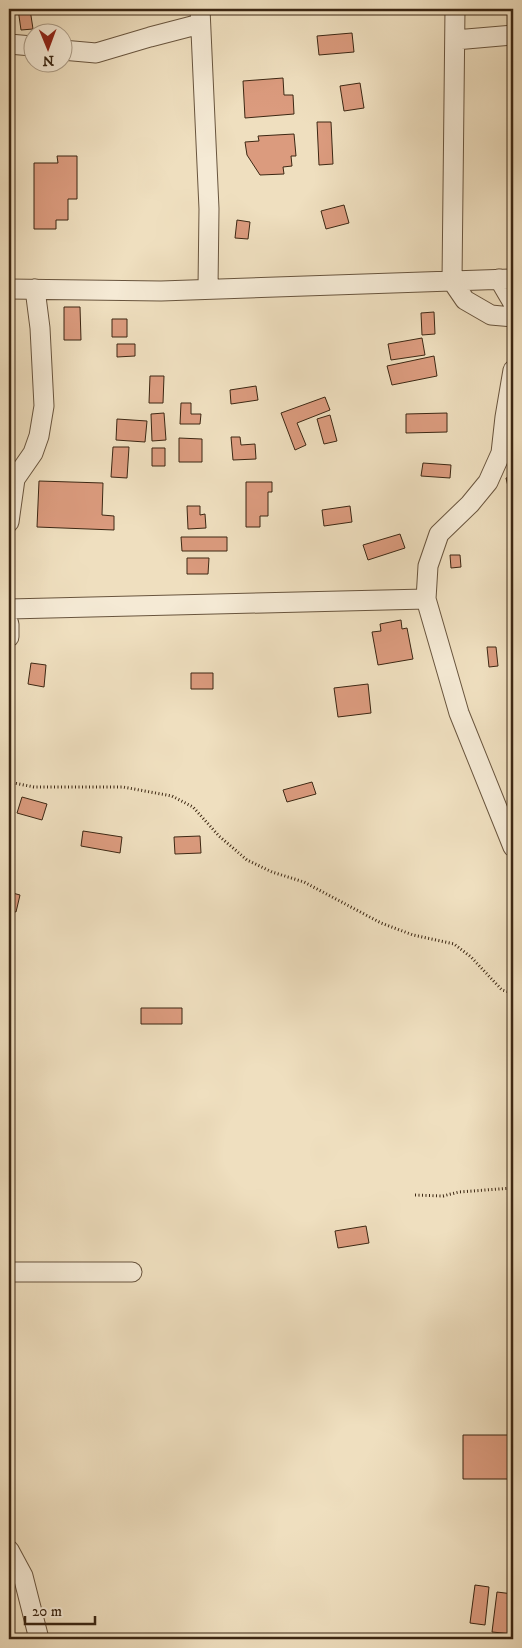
<svg xmlns="http://www.w3.org/2000/svg" width="522" height="1648" font-family="'IM FELL DW Pica',serif">
	<rect width="100%" height="100%" fill="#efdfbf"/>
	<filter id="stains"><feTurbulence type="fractalNoise" baseFrequency=".004" numOctaves="4"/><feColorMatrix values="0 0 0 0 .2 0 0 0 0 .09 0 0 0 0 .02 0 0 0 .5 -.17"/></filter>
	<radialGradient id="worn" r=".72"><stop offset=".6" stop-color="#630" stop-opacity="0"/><stop offset="1" stop-color="#630" stop-opacity=".3"/></radialGradient>
	<path fill="#db9b7e" stroke="#3c2713" d="M18,9h12l3,20 -12,1z
		M352,33l2,19 -35,3 -2,-19z
		M283,78l1,17h9l1,19 -49,4 -2,-37z
		M360,83l4,25 -20,3 -4,-25z
		M317,122h14l2,42 -14,1z
		M294,134l2,22h-5l1,10 -9,1 1,7 -24,1 -13,-20 -2,-13 14,-1 -1,-5z
		M57,156h20v43h-9v21h-12v9h-22v-66h24z
		M344,205l5,18 -23,6 -5,-18z
		M237,220l13,2 -2,17 -13,-1z
		M64,307h16l1,33h-17z
		M434,312l1,22 -13,1 -1,-22z
		M112,319h15v18h-15z
		M422,338l3,17 -34,5 -3,-16z
		M117,344h18v12l-18,1z
		M434,356l3,20 -45,9 -5,-19z
		M150,376h14l-1,27h-14z
		M256,386l2,14 -27,4 -1,-14z
		M325,397l5,13 -33,13 9,22 -11,5 -14,-37z
		M181,403h10v11h10l-1,10h-20z
		M164,413l2,27 -14,1 -1,-27z
		M447,413v19l-41,1v-19z
		M330,415l7,26 -13,3 -7,-25z
		M117,419l30,2 -2,21 -29,-2z
		M231,437h9l1,8 14,-1 1,15 -23,1z
		M179,438l23,1v23h-23z
		M113,447h16l-2,31 -16,-1z
		M152,448h13v18h-13z
		M423,463l28,2 -1,13 -29,-2z
		M513,476v31l-7,-29z
		M39,481l64,2 -1,32 12,1v14l-77,-3z
		M246,482h26v10h-4v24h-8v11h-14z
		M187,506h13v9l5,-1 1,14 -18,1z
		M350,506l2,16 -28,4 -2,-16z
		M400,534l5,14 -37,12 -5,-15z
		M181,537h46v14h-45z
		M450,555h10l1,12 -10,1z
		M187,558h22l-1,16h-21z
		M401,620l1,9 5,-1 6,31 -35,6 -6,-33 9,-1 -1,-7z
		M487,647h9l2,19 -9,1z
		M31,663l15,2 -2,22 -16,-3z
		M191,673h22v16h-22z
		M368,684l3,29 -33,4 -4,-29z
		M312,782l4,12 -29,8 -4,-12z
		M22,797l25,7 -5,16 -25,-7z
		M83,831l39,6 -2,16 -39,-7z
		M200,836l1,17 -26,1 -1,-17z
		M9,892l11,3 -4,17 -7,-2z
		M141,1008h41v16h-41z
		M366,1226l3,17 -31,5 -3,-17z
		M463,1435h50v44h-50z
		M475,1585l14,2 -4,38 -15,-2z
		M497,1592l16,2v40l-21,-2z"/>
	<g fill="none" stroke-linecap="round" stroke-linejoin="round">
		<defs>
			<path id="street" d="M200,9l9,200 -1,79
				M455,9l-3,272 13,19 26,15 22,2
				M455,40l58,-5
				M9,44l23,2
				M62,50l34,3 54,-16 50,-13
				M499,279l14,24
				M9,289l152,2 352,-12
				M513,370l-8,47 -4,36 -13,29 -18,22 -31,30 -11,32 -2,33 33,114 54,134
				M9,522l6,-43 18,-26 6,-17 5,-30 -4,-78 -5,-39
				M9,609l417,-10
				M9,624v13
				M9,1272h123
				M9,1550l14,26 16,63"/>
		</defs>
		<use href="#street" stroke="#69553e" stroke-width="21"/>
		<path stroke="#3c2713" stroke-width="3" stroke-dasharray="1 2.5" stroke-linecap="butt" d="M9,782l25,5h89l49,9 21,11 26,29 28,24 25,12 32,10 77,41 32,12 41,9 17,13 31,33 11,3
			M415,1195l28,1 16,-4 54,-4"/>
		<use href="#street" stroke="#f5ead5" stroke-width="19"/>
	</g>
	<rect width="522" height="1648" fill="none" stroke="#efdfbf" stroke-width="30"/>
	<rect x="10" y="10" width="502" height="1628" fill="none" stroke="#3c2713" stroke-width="2.5"/>
	<rect x="15" y="15" width="492" height="1618" fill="none" stroke="#3c2713"/>
	<g transform="translate(48 48) rotate(179)"><circle r="24" fill="#f5ead5" stroke="#ab9c87"/>
	<path d="M0-4L9 19L0 12L-9 19Z" fill="#8f2418"/>
	<text y="-8" font-size="14" font-weight="bold" text-anchor="middle" fill="#3c2713">N</text>
	</g>
	<path d="M25 1616v8h70v-8" fill="none" stroke="#3c2713" stroke-width="2.5"/>
	<text x="32" y="1616" font-size="15" fill="#3c2713" stroke="#f5ead5" stroke-width="4" paint-order="stroke">20 m</text>
	<rect width="100%" height="100%" filter="url(#stains)"/>
	<rect width="100%" height="100%" fill="url(#worn)"/>
</svg>
